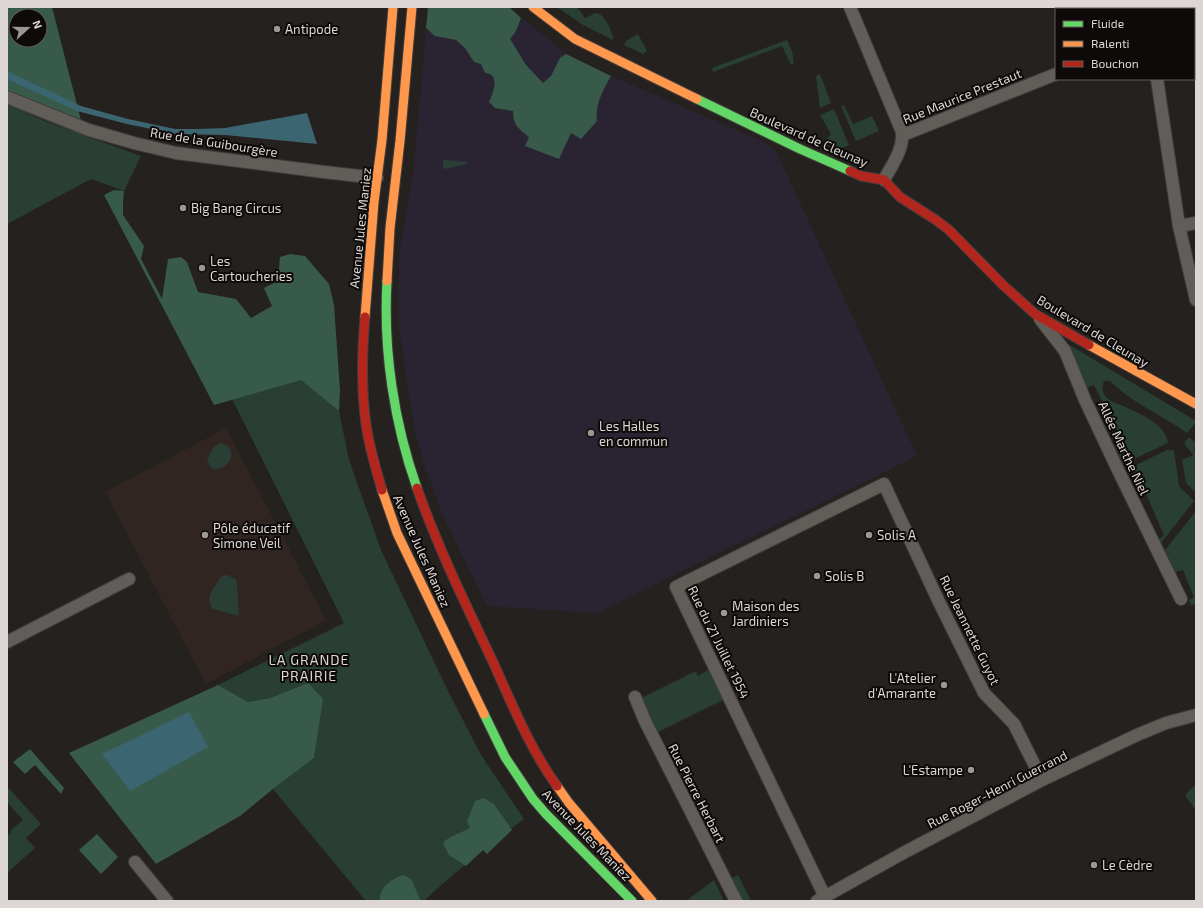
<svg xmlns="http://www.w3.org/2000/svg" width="1203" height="908" font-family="'Exo 2',sans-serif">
	<rect width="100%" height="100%" fill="#25211f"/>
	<path fill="#2a2432" d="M428,7h81l57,47 45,22 137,59 13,5 15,11 141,305 -320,157 -110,-7 -45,-92 -17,-47 -9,-31 -8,-47 -9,-63 -1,-36 2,-40 14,-83z"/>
	<path fill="#312521" d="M226,428l100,192 -120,64 -101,-192z"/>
	<path fill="#293e34" d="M557,7h20l8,11c4,-1 8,-5 12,-5 7,1 17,20 16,27l-30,-15z
		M638,34l9,17 -4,3 -19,-9 3,-5z
		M787,40l5,11 2,12 -3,2 -9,-19 -69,26 -1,-4z
		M820,74l11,29 -11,5 -4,-32z
		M7,105l40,17 94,34 -17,35 -33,-12 -84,45z
		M844,105l9,19 19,-8 7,15 -23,10 -15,-35z
		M834,109l15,36 -10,4 -15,-7 7,-8 -11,-19z
		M443,160l25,2 -1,2 -22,5 -2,-2z
		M1068,344l128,77v1l-9,11c-25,-18 -55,-30 -77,-52h-6c-2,5 -2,10 1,15 4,5 11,7 16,9 17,8 45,18 47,38l-45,21 -9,-19 9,-3 -29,-57 -8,3 -14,-30z
		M301,379l38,32 10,49 32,90 66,139 34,66 43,64c-34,26 -69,52 -100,82h-58l-93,-112 41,-31 -6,-75 -38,15 -22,4 -30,-17 126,-62 -112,-224z
		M1189,437l7,6 -2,6 2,1v40l-2,1 -8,-8 -4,-23 11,-5 -9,-12z
		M220,443c18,2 14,27 -8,26l-3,-4 -2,-5 7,-13z
		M1167,450h7l5,36 15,15 -33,42 -2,-4 5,-4 -25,-57 -4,1 -2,-8 5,-7z
		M1196,511v92l-5,3 -2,-6 5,-3 -11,-27 -8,2 -10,-22z
		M227,575l9,4 1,4 2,33 -26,-7c-10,-11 3,-24 9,-33z
		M708,670l15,30 -69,34 -15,-35 57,-28 2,5z
		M1195,785h1v26l-11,-16z
		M7,786l34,38 -15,14 9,10 -28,25v-37l4,-4 -1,-1 13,-11 -16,-18z
		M738,875l13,26h-10l-11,-22z
		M714,880l10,21h-38z"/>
	<path fill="#385a4a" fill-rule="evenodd" d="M7,7h45l33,129 -78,-31zM16,16h24v24h-24z
		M428,7h81l12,11 -5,13 -6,8 16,26 17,18 8,-7 9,-18 6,-4 45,22c-8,14 -16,28 -14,45l-16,18 -10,-6 -12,26 -34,-13 4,-9c-11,-9 -16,-12 -16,-26l-18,-3 -6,-6c4,-9 12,-28 -4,-29l-4,-9 -7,-2 -9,-14 -9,-8 -21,-4 -9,-8z
		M114,190l10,1 -1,11v13l21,31 -3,13 21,40 6,-40 13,-2 6,5 11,30 38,7 15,19 21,-12 -8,-18 14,-7 2,-24 10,-3 15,2 24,28 5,21 6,85 -1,21 -38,-31 -87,25 -110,-210z
		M308,683l15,16 -9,59 -41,31 -33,27 -84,48 -87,-111 149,-68 30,17 22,-4z
		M30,749l34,39 -3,6 -26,-29 -10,9 -12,-12z
		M484,798l10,6 18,26 -25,24 -4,-4 -17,16 -17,-11 -6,-12c8,-9 17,-9 27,-15l-3,-7 8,-20z
		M97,834l21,23 -17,17 -22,-24z
		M403,875l8,4 10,22h-41c-1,-14 12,-22 23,-26z"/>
	<path fill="#3c6572" d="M7,71l74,35 47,13 47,10h23l27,-1 82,-15 10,31 -92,-9 -49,-1 -49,-10 -50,-13 -70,-32z
		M189,712l19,35 -78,44 -28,-37z"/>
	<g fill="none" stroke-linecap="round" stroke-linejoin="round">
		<defs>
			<path id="street" d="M850,7l52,125c2,17 -10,33 -18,48
				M1147,7v2
				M1194,46h2
				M1157,79l22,147 17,74
				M7,97l82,33 45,13 42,10 148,19 53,6
				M903,135l153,-61
				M1179,226l17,-3
				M1040,319l25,32 20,49 32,68 64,131
				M7,642l122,-63
				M635,697l10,24 91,180
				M135,862l32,39
				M825,897l-149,-310 208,-103 55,118 45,91 30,31 28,56
				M817,901l88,-49 137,-72 95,-45 29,-12 30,-8"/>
			<path id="fast" d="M697,99l103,50 50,22
				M387,281c-4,69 7,142 30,207
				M484,714l21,43 28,42 13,15 86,87"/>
			<path id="slow" d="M533,7l42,32 122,60
				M387,281l3,-53 10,-87 12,-134
				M365,317l9,-115 8,-62 11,-133
				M1089,345l107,59
				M382,490l15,43 87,181
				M557,786l12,17 83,98"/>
			<path id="jam" d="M850,171l11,5 23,4 16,17 36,23 13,10 54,55 32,29 54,31
				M365,317c-3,35 -4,72 1,107 3,23 10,45 16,66
				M417,488c21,60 49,117 76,174 19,42 37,87 64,124"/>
		</defs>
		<use href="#street" stroke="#413e3d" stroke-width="14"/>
		<use href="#fast" stroke="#413e3d" stroke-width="11"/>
		<use href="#slow" stroke="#413e3d" stroke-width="11"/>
		<use href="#jam" stroke="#413e3d" stroke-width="11"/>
		<use href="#street" stroke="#615e5a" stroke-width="12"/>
		<use href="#fast" stroke="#63d668" stroke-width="9"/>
		<use href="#slow" stroke="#ff974d" stroke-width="9"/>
		<use href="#jam" stroke="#b3261e" stroke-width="9"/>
	</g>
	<g fill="#9c9795" stroke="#0d0a09" stroke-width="1.5">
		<circle cx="277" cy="29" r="4"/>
		<circle cx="183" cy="208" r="4"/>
		<circle cx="202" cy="268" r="4"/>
		<circle cx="591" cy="433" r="4"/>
		<circle cx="205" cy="535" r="4"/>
		<circle cx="869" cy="535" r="4"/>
		<circle cx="817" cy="576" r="4"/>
		<circle cx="724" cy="613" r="4"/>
		<circle cx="944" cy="685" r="4"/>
		<circle cx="971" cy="770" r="4"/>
		<circle cx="1094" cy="865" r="4"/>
	</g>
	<g text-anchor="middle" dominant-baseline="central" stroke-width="4" stroke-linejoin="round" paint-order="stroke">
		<g font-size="13" fill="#dcd7d5" stroke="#0d0a09" text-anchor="start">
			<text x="285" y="29">Antipode</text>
			<text x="191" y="208">Big Bang Circus</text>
			<text x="210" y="261">Les<tspan x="210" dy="15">Cartoucheries</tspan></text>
			<text x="599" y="426">Les Halles<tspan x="599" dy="15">en commun</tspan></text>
			<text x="213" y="528">Pôle éducatif<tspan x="213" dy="15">Simone Veil</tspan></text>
			<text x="877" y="535">Solis A</text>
			<text x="825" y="576">Solis B</text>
			<text x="732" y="606">Maison des<tspan x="732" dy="15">Jardiniers</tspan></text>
			<text x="936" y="678" text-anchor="end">L'Atelier<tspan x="936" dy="15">d'Amarante</tspan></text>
			<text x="963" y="770" text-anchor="end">L'Estampe</text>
			<text x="1102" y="865">Le Cèdre</text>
		</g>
		<g font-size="13" fill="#dcd7d5" stroke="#0d0a09">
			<text transform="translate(962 96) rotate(-22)">Rue Maurice Prestaut</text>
			<text transform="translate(809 137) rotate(24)">Boulevard de Cleunay</text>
			<text transform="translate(214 142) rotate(9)">Rue de la Guibourgère</text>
			<text transform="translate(360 228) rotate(-84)">Avenue Jules Maniez</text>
			<text transform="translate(1093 331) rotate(31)">Boulevard de Cleunay</text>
			<text transform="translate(1124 448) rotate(65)">Allée Marthe Niel</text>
			<text transform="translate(422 551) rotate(66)">Avenue Jules Maniez</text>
			<text transform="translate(970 630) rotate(64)">Rue Jeannette Guyot</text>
			<text transform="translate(719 642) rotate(64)">Rue du 21 Juillet 1954</text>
			<text transform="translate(997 789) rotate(-27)">Rue Roger-Henri Guerrand</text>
			<text transform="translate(697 793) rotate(63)">Rue Pierre Herbart</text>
			<text transform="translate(587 835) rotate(46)">Avenue Jules Maniez</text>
		</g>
		<g font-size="14" letter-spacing="1" fill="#dcd7d5" stroke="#0d0a09">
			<text x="309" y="659">LA GRANDE<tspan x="309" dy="16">PRAIRIE</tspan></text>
		</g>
	</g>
	<rect width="1203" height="908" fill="none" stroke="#dcd7d5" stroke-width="16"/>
	<rect x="1055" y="8" width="140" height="72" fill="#0d0a09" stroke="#605c5b"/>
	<rect x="1063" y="21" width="20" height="6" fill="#63d668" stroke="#605c5b"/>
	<text x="1091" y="28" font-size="12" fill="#dcd7d5">Fluide</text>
	<rect x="1063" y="41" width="20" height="6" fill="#ff974d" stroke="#605c5b"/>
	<text x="1091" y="48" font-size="12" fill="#dcd7d5">Ralenti</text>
	<rect x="1063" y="61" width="20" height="6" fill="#b3261e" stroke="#605c5b"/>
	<text x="1091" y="68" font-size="12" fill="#dcd7d5">Bouchon</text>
	<g transform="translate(28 28) rotate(69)"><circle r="19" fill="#0d0a09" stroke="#605c5b"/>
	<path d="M0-3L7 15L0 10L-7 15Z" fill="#9c9795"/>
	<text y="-6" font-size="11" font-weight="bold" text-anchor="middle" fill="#dcd7d5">N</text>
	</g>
</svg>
